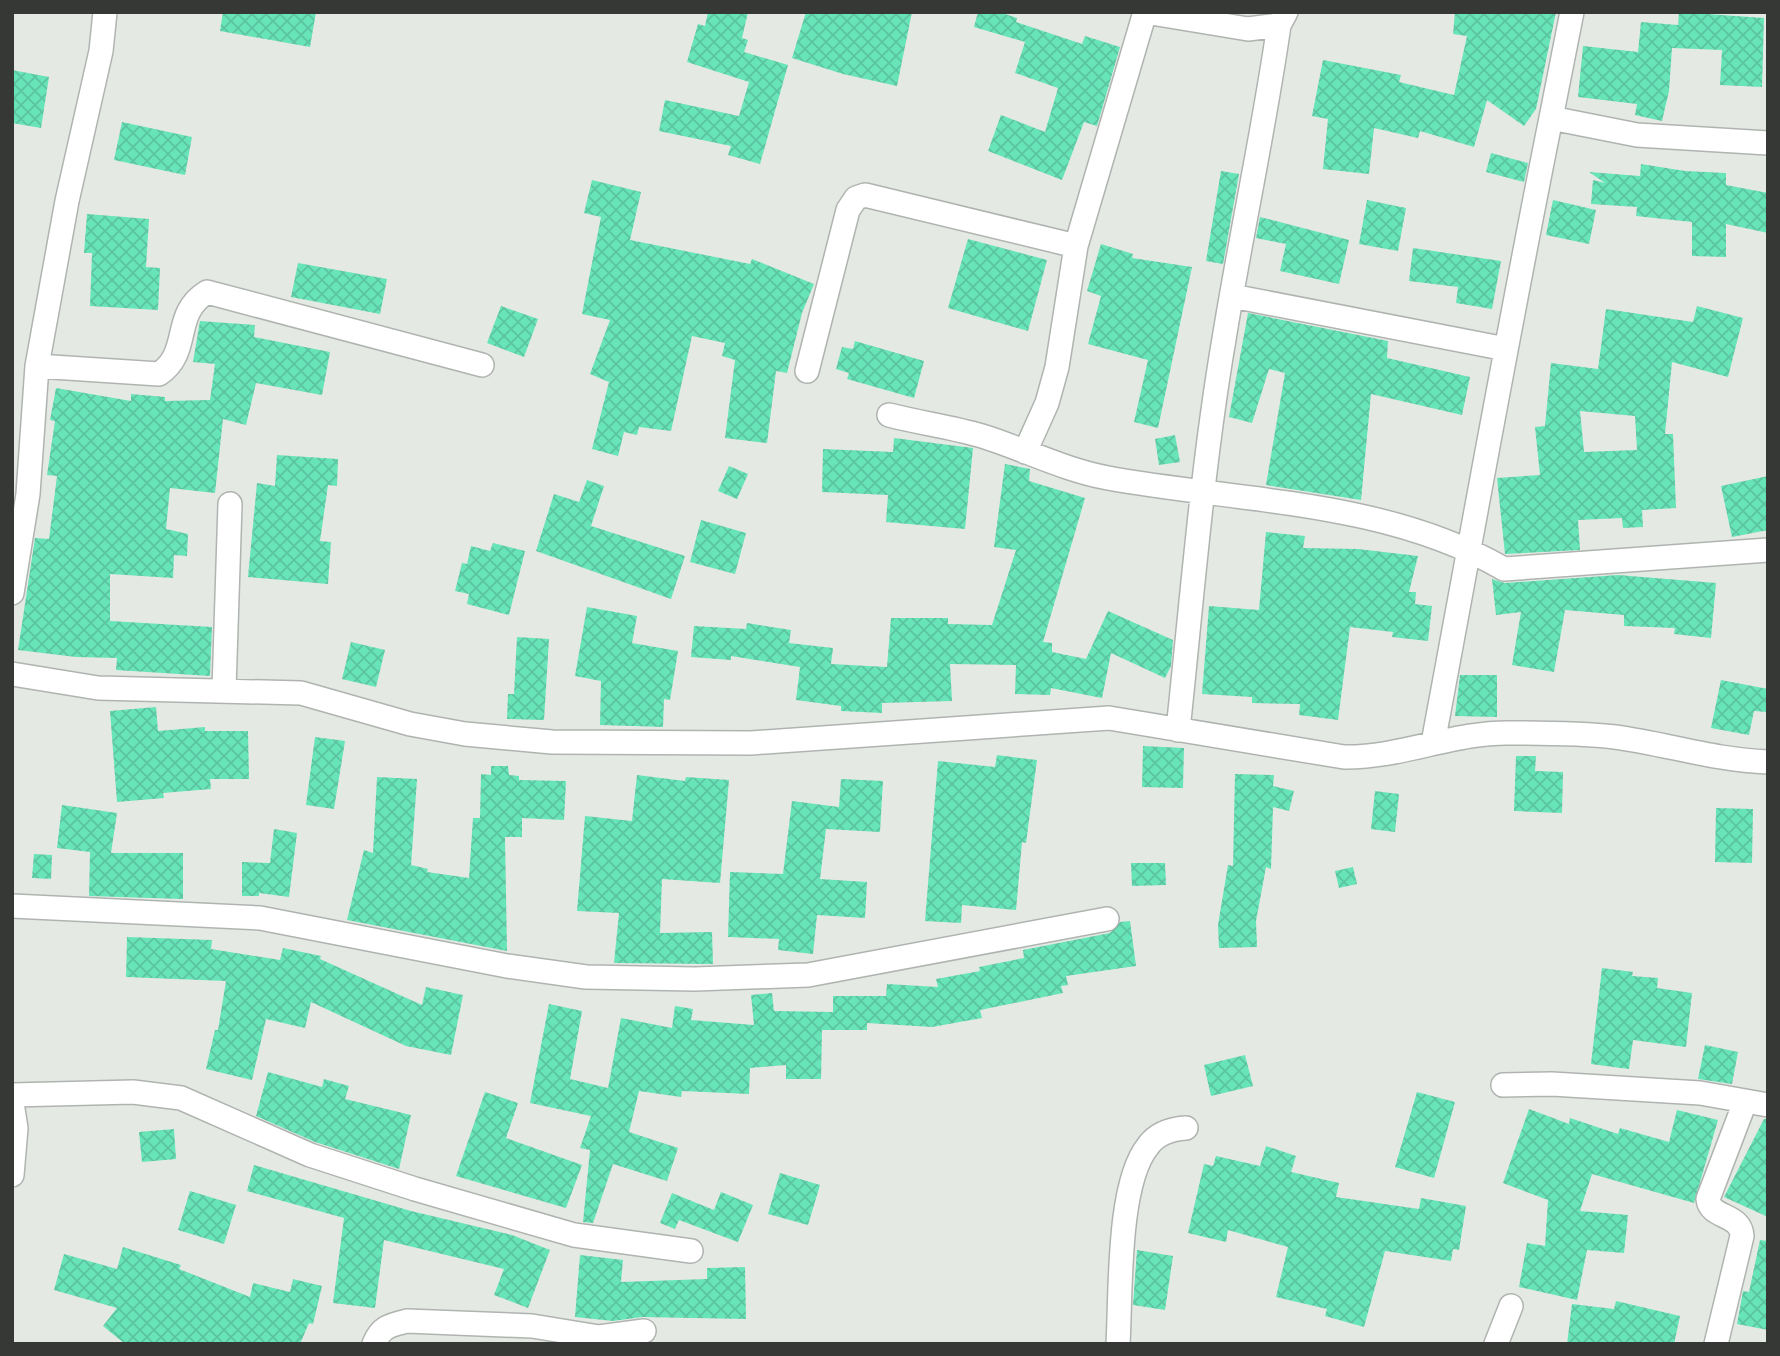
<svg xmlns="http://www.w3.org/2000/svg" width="1780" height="1356" font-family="Jost,sans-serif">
	<defs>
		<pattern id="building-cross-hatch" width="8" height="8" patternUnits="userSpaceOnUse" patternTransform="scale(1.75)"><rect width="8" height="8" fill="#68e4b9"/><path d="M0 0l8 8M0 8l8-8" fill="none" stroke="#5bc4a0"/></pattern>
	</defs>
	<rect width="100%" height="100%" fill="#e5e9e4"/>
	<path fill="url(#building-cross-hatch)" fill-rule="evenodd" d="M223,12h93l-6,35 -90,-16z
		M708,12h40l-6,26 6,2 -4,12 44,13 -28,99 -32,-9 3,-9 -72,-15 6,-31 74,16 10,-34 -62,-20 11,-38 7,2z
		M806,12h106l-15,74 -54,-12 -51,-16z
		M978,12h21l18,6 -1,4 66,22 3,-8 35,11 -23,79 -13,-4 -22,58 -74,-29 13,-36 44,17 13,-44 -43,-15 10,-31 -51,-15z
		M1455,12h101l-20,97 -12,17 -37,-26 -13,47 -54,-16 -2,7 -44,-10 -5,46 -46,-5 5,-50 -16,-3 11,-56 78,15 -2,7 55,13 13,-59 -14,-2z
		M1679,12l85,6 -2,69 -42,-2 2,-35 -50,-2 -3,43 -7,30 -27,-6 2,-11 -59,-7 5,-51 55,6 3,-30 37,3z
		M12,70l37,7 -8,51 -29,-5z
		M122,122l70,15 -7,38 -71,-15z
		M1491,153l37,10 -4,19 -38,-10z
		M1641,164l44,7 41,2v12l42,8v40l-42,-9v33l-34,-1v-34l-56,-6 1,-9 -46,-3 2,-24 12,3 -16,-11 51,4z
		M1221,171l18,3 -16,90 -17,-3z
		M592,180l49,12 -11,48 120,24 2,-5 62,25 -12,29 -15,60 -11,-2 -9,72 -42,-5 10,-78 -13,-4 3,-13 -33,-7 -21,95 -32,-4 -2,8 -13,-3 -6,24 -26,-7 17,-67 -19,-8 20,-54 -28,-6 19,-97 -17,-4z
		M1367,200l39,8 -8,43 -39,-7z
		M1553,200l43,10 -7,34 -43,-9z
		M87,214l62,5 -3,48 14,1 -2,42 -68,-4 2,-53h-8z
		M1260,217l89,23 -10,44 -59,-13 6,-27 -30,-6z
		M968,239l79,21 -19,71 -80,-23z
		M1101,244l32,10 -1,4 60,9 -34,161 -24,-6 14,-62 -60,-16 13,-48 -14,-5z
		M1413,248l88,13 -9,48 -36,-6 2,-16 -49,-6z
		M298,263l89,16 -7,35 -89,-17z
		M501,306l37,13 -14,38 -37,-14z
		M1697,306l46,12 -15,59 -56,-15 -7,72h8l3,74 -34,2 1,17 -20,1 -1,-10 -44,2 2,30 -75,4 -8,-76 43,-3 -5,-48 10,-1 6,-63 47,6 8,-60 87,13zM1580,411l55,5 2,34 -53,2z
		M1248,313l140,28 -1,17 83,19 -8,38 -91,-21 -10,106 -95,-15 19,-112 -16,-4 -17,54 -23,-6z
		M200,321l55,4 -1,12 76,15 -8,43 -66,-12 -10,42 -23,-6 -8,74 -45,-5 -4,41 22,5 -1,22 -13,-1 -1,23 -63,-4v47l102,6 -2,49 -94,-6 1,-12 -41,-1 -58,-7 17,-112 14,1 8,-63 -10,-1 8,-54 -5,-1 6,-32 75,13v-7l34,3v4l45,-1 5,-36 -22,-2z
		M855,341l69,20 -10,37 -67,-19 2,-6 -13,-4 6,-22 11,2z
		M1175,435l5,27 -21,3 -4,-26z
		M894,438l79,10 -8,81 -79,-7 2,-27 -66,-3 1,-43 70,3z
		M277,455l61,4 -1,27 -9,-1 -8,56 11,1 -3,42 -80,-7 9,-94 18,3z
		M1005,464l25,5 -1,12 56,17 -42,144 9,1v9l34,7 22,-48 65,29 -2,26 -6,12 -54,-25 -9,45 -51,-10 -1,7 -35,-1 1,-29 -66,-1 2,37 -70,2v10l-41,-2v-5l-45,-6 4,-33 -69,-11v4l-40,-3 3,-31 52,3 1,-6 44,7 -2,13 44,5 -2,16 56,3 4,-49h57v6l44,1 24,-75 -22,-3z
		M729,466l19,8 -11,25 -19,-8z
		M1768,476v54l-36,7 -11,-51z
		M587,480l17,6 -13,40 94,30 -14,43 -135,-48 18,-57 25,8z
		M701,520l45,13 -11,41 -45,-12z
		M1266,532l39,4 -2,12 55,1 60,7 -9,36h7l-1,12 17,2 -4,35 -36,-4 1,-5 -43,-5 -12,93 -39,-5 1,-11 -48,-1v-6l-50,-3 7,-88 50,4z
		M493,543l32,8 -16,64 -42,-11 2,-10 -14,-3 7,-28 5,1 4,-18 19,5z
		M1618,575l98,8 -5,55 -37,-4 1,-6 -51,-2v-11l-59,-5 -11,62 -42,-7 9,-53 -25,3 -4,-36 13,4z
		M587,607l50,9 -5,27 46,8 -8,49 -6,-1 -1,28 -63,-2 1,-44 -26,-5z
		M517,637l32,2 -5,81 -37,-1 1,-25h6z
		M351,642l34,8 -9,37 -34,-8z
		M1460,675h37v42l-42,-1z
		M1721,680l47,9v23l-14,-1 -5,24 -38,-7z
		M156,707l2,24 47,-4v4h43l1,48h-39l1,10 -48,4 1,5 -47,4 -7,-91z
		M315,737l30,4 -11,68 -28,-4z
		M1143,746l41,2 -1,40 -41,-1z
		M997,755l40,5 -11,83 -4,-1 -6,68 -54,-5 -1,18 -36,-2 13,-160 57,6z
		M1516,756h20l-1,15 28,1 -1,41 -48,-2z
		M491,766h17l1,9 10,1v4l47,1 -2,39 -42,-2v19h-17l2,114 -160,-31 17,-70 9,3 4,-76 40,2 -6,86 17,4 -1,3 42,6 4,-60h7l1,-44 10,1z
		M1235,774l39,1 -1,11 21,5 -5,20 -16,-4 -2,62 -5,-2 -10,54 1,26 -38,1 -1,-23 10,-60 5,1z
		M637,775l48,6 1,-4 43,3 -9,103 -58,-4 -2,54 52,-1 1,32 -99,-1 5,-50 -42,-2 8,-95 47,5z
		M841,779l42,2 -3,51 -54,-3 -6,50 47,3 -2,36 -48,-3 -4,39 -35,-4 1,-11 -51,-2 2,-65 53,2 9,-73 47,6z
		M1375,791l24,3 -4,38 -24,-3z
		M62,805l55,8 -6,40h72v46l-94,-3 1,-44 -33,-4z
		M1716,808l37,1 -1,54 -37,-1z
		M274,829l23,4 -8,64 -30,-4v3h-17v-34l28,1z
		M34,854l18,1 -1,24 -19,-1z
		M1131,863h34l1,22 -34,1z
		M1353,867l4,17 -18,4 -4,-17z
		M1130,921l6,45 -70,10 2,9 -7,1 2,7 -83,17 2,8 -50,9 -65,-4v7h-45l-1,49h-35v-14l-36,3 -1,26 -67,-3 -1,6 -42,-6 -10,41 49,16 -11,33 -54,-17 -20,59 -10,-1 7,-72 -10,-2 11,-32 -61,-13 19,-99 33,7 -12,68 38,9 13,-70 51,10 3,-22 18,3 -2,11 63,5 -3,-30 21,-2 2,18 59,1v-16h53l1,-12 51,3 -2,-8 44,-8 -1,-4 45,-9 -1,-8 87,-17 10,-11z
		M127,937l85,3 -1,9 69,11 3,-12 38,8 -1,3 102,46 4,-18 37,8 -12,60 -45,-9 -95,-44 -6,26 -39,-9 -14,61 -46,-11 9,-39h3l8,-49 -100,-4z
		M1602,968l31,4 -1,4 26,2 -1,10 35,5 -6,54 -53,-7 -4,29 -38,-5z
		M1705,1045l33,7 -6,32 -34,-5z
		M1245,1055l8,31 -42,10 -7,-31z
		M268,1072l54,15 2,-8 25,7 -4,13 66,16 -12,54 -84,-27 -59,-26z
		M485,1092l33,11 -12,35 76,27 -16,43 -110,-32z
		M1417,1092l38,10 -21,76 -39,-11z
		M1529,1109l40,15 1,-6 48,16 2,-6 49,14 8,-32 41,10 -24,83 -102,-29 -12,37 48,4 -4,38 -37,-3 -10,50 -58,-13 8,-44 18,3 3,-46 -45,-17z
		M1764,1119h4v98l-44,-20z
		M174,1129l2,30 -34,3 -3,-30z
		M1266,1146l30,10 -5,16 48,11 -3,14 83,12 2,-11 45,8 -7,44 -6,-1 -2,12 -66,-10 -21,76 -39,-11 2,-7 -51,-12 12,-50 -60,-17 -2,12 -38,-9 16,-69 9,2 3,-10 44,10z
		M254,1165l157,46 101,24 38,15 -22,58 -34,-13 10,-26 -120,-29 -9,68 -42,-5 11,-85 -97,-27z
		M780,1173l40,12 -12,40 -40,-11z
		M190,1191l46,14 -12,39 -46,-14z
		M721,1192l32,13 -15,37 -59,-22 -4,9 -15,-6 12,-30 42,17z
		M1760,1240l8,1v89l-31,-6 6,-33 6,1z
		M123,1247l58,18 -2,4 71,28 3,-14 37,9 3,-13 29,7 -9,38 -4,-1 -9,21h-175l-22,-18 14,-18 -63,-18 10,-36 53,15z
		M1137,1250l36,6 -8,54 -32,-5z
		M580,1255l43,5 -2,22 86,-3v-11l38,-1 1,52 -104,-2 -29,4 -38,-4z
		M1616,1301l64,15 -6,28h-107l5,-40 42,5z"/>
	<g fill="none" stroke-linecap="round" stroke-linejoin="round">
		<defs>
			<path id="street" d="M1572,12l-21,106 86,17 131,8
				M1232,296l274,53
				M37,366l122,8c33,-22 12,-60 48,-82l275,73
				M807,371l41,-161 8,-12 9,-3 211,51 69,-234 103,17 31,-4 7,-13
				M889,415c31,8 63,12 93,21 42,13 82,34 126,42 132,24 277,22 396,91l264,-19
				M1025,452l22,-49 10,-36 19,-121
				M12,593l16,-99 9,-128 30,-165 34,-150 4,-39
				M12,674l86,14 203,5 109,31 55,10 87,8 199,1 358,-25 235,39c58,1 111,-26 169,-24 33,0 69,0 102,4 52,7 99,23 153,25
				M224,689l6,-185
				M1178,730c14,-131 24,-262 46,-391 17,-105 40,-209 55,-314
				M1433,743c39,-208 76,-417 118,-625
				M12,906l248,12 247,48 79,11 109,2 113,-4 299,-56
				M1503,1085l49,-1 148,9 68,12
				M12,1095l121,-3 48,6 129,57 105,34 159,46 117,16
				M12,1103l4,25 -4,47
				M374,1344c7,-17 16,-19 33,-23l125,5 67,11 45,-6
				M1118,1344c3,-50 -1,-160 30,-198 9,-13 23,-17 38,-18
				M1496,1344l15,-38
				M1716,1344l26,-108c-1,-23 -32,-17 -34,-37l37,-97"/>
		</defs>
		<use href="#street" stroke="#b0b4b0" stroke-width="26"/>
		<use href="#street" stroke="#fff" stroke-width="23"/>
	</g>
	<rect width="1780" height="1356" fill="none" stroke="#363836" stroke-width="28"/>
</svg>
